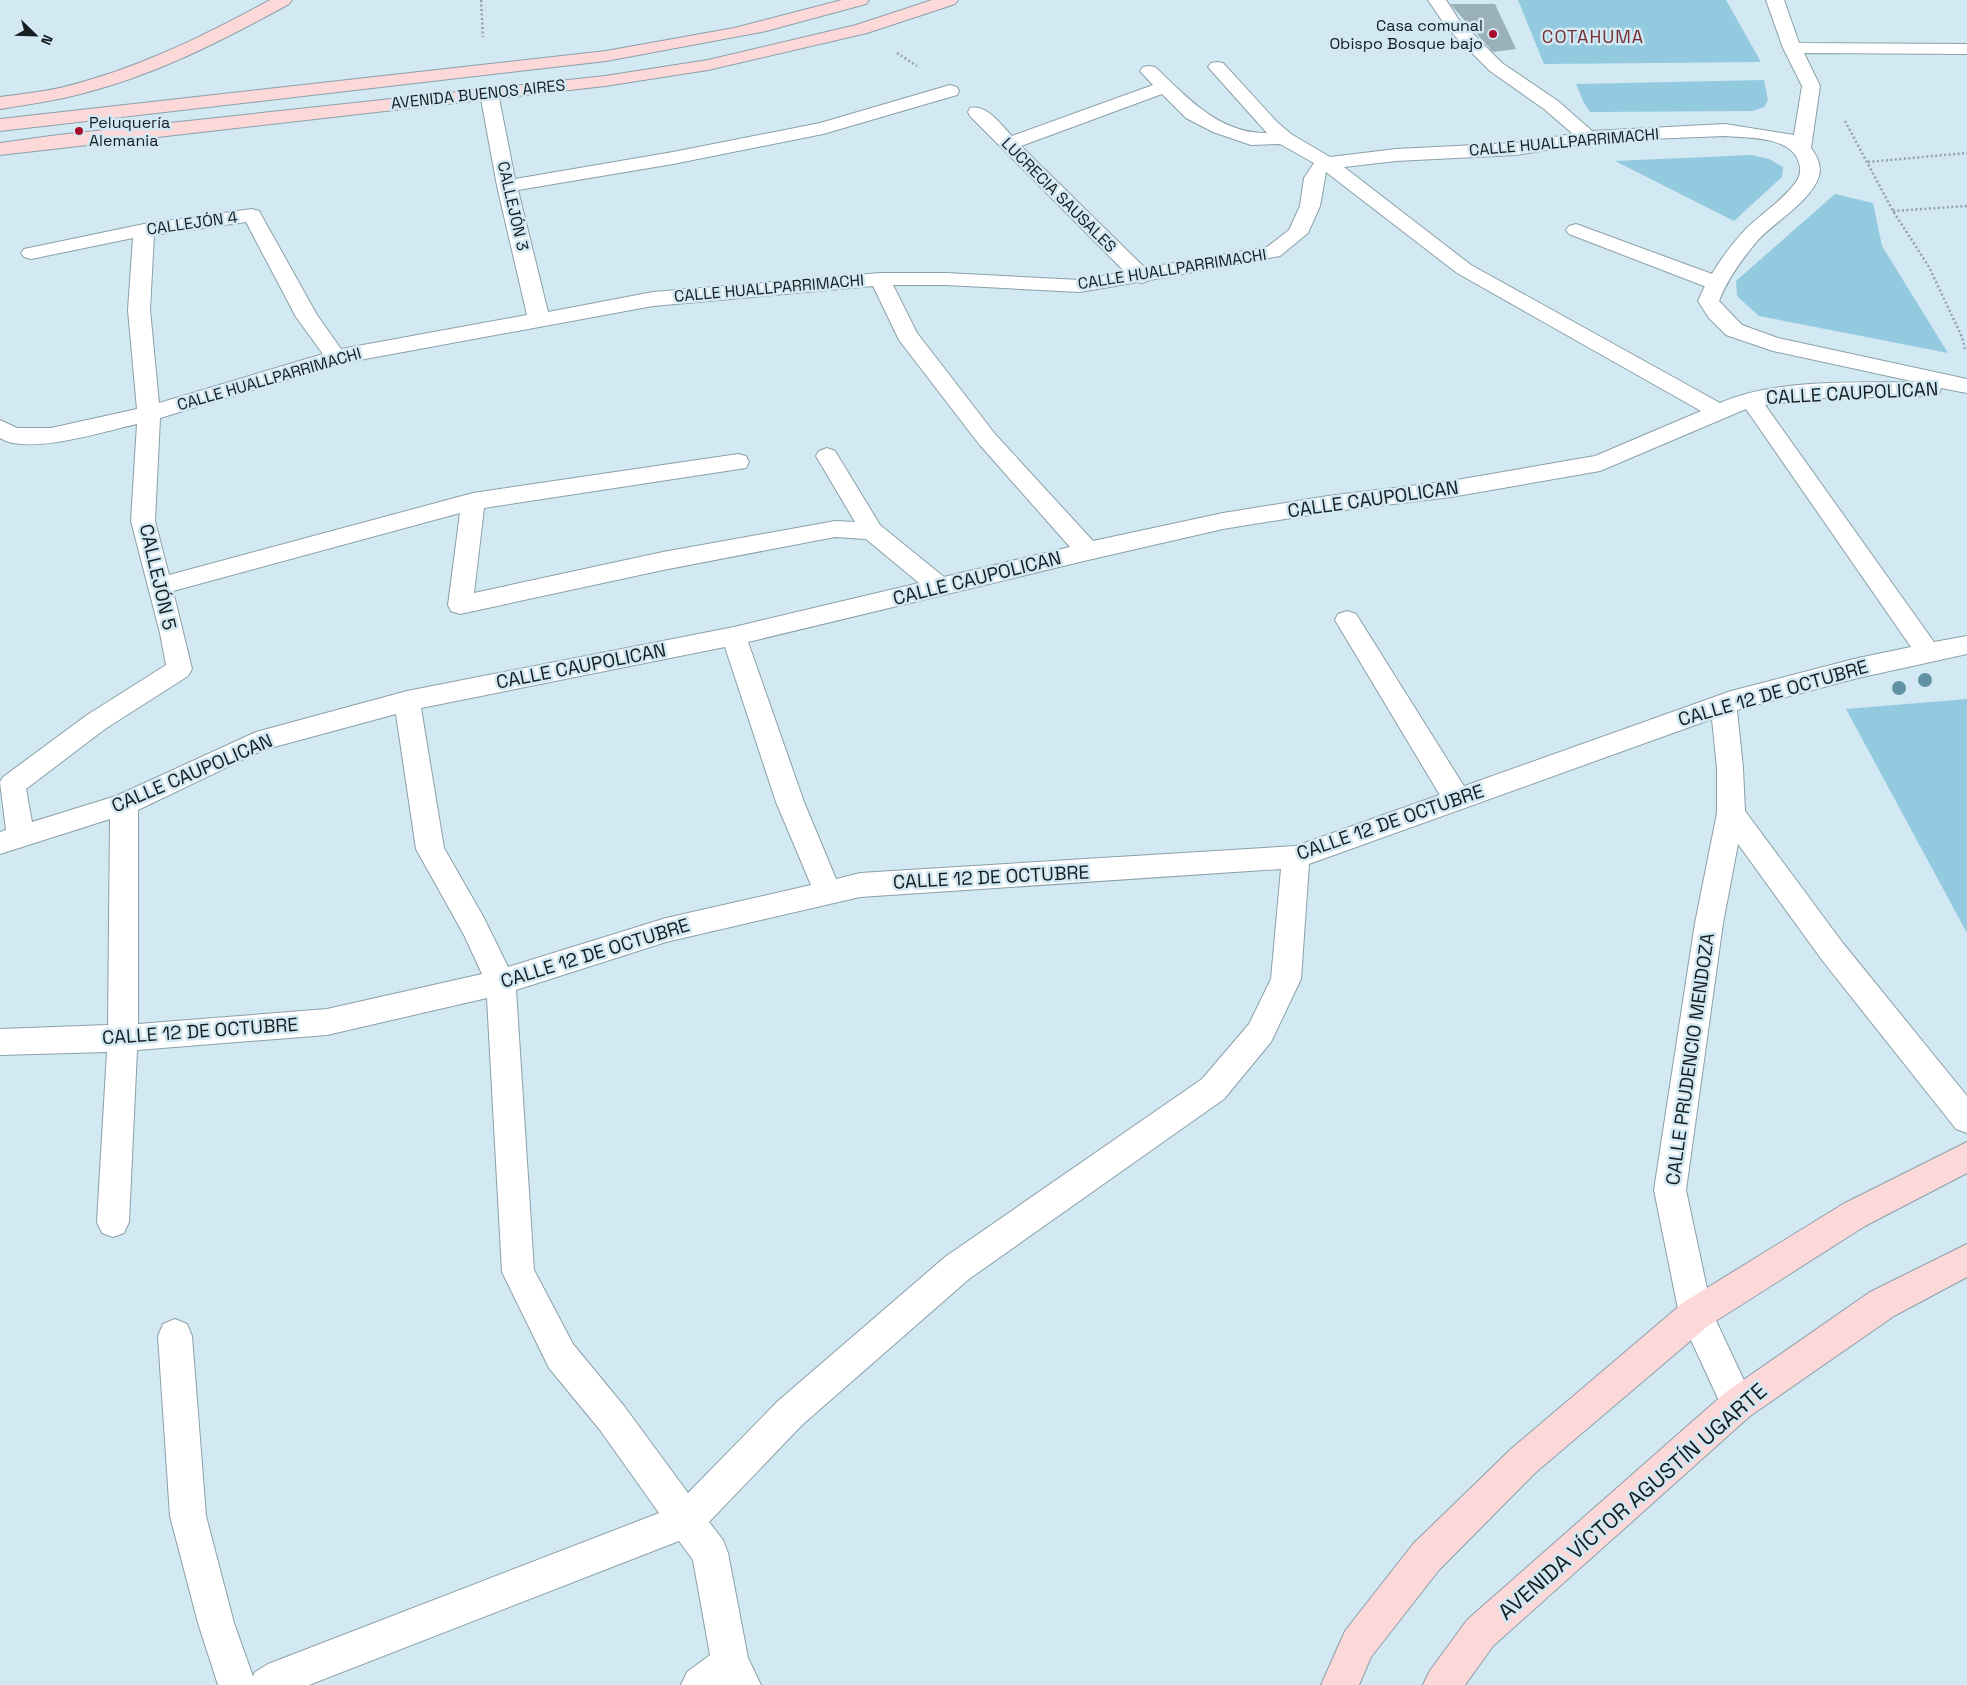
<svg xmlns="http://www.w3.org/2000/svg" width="1967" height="1685" font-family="'Space Grotesk',sans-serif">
	<rect width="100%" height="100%" fill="#d2e8f2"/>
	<path fill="#93cadf" d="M1518,0h208l35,62 -217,2z
		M1764,80l4,20 -4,7 -11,4 -163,1 -6,-9 -8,-19z
		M1751,155l18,4 14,8 -1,10 -48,44 -119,-60z
		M1835,194l38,9 9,43 66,107 -189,-37 -22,-20 -1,-15z
		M1967,699v234l-121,-224z"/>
	<path fill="#9bb1ba" d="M1450,4h45l21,45 -23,3z"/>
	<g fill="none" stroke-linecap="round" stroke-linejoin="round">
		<defs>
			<path id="lane" d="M1576,224l147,54 3,5 -3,5 -7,1 -7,-1 -140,-54 -3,-4 3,-4z
				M1347,611l9,3 111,177 3,8 -3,8 -10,3 -10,-3 -112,-187 3,-6z
				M175,1319l12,5 5,12 14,180 28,107 22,62h-38l-20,-62 -28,-107 -12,-180 5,-12z"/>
			<path id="street" d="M1428,0h18l13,20 43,43 56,38 34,30 133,-7 69,11 8,-49 -19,-38 -17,-48h18l15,43 168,1v10l-163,-1 16,33 -9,62c6,8 11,18 8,28 -7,24 -44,46 -61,64 -16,19 -30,38 -39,61l23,24 36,13 189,41v14l-26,-5 -2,6 -8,2 -110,2 -56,7 169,237 33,-6v18l-109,24 -121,32 6,58 2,43 97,131 125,154v37l-11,-4 -134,-169 -84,-116 -15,79 -37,267 26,122 43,92 -5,12 -12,5 -12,-5 -47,-102 -25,-124 41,-267 22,-110v-45l-5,-49 -403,145 -8,115 -30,63 -47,57 -255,180 -167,146 -93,97 14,18 5,13 20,105 13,27h-80l6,-13 23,-17 -17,-95 -14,-19 -370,144h-60l6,-13 13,-8 391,-151 -59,-83 -51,-62 -47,-96 -15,-274 -160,37 -190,15 -8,172 -5,11 -11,4 -11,-4 -5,-11 10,-170 -107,3v-26l108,-4 2,-206 -110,35v-22l6,-2 -6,-48 3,-5 84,-62 79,-50 -6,-32 -29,-112 6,-97c-32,7 -109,32 -137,14v-18l17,8h34l86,-19 -9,-99 5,-72 -102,21 -7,-2 -3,-4 3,-4 120,-25 108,-15 7,2 58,104 24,34 186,-34 -30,-129 -17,-93 2,-4 7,-2 7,2 2,4 17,86 158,-27 147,-29 130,-38 7,2 2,4 -2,4 -134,39 -150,30 -155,26 30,122 105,-20 227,-19h66l134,7 45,-8 -155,-156 -2,-4 2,-4c17,-4 31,17 42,28l141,-51 -13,-14 3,-4 6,-1 6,1c32,30 64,67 112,66l-59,-66 3,-4 6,-1 6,1 53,58 15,13 39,23 66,-8 120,-6 57,-9 -29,-25 -54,-38 -43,-43zM1162,94l24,24 27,14 38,13 29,-1 34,19 -10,15 -4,28 -11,24 -22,17 -122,21 -124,-122zM1725,136c23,2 67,0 74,27 3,9 0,17 -7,24 -14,17 -33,28 -48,44 -19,21 -35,44 -46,70l11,17 17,17 47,16 143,31c-63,1 -137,-4 -196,21l-249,-138 -127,-98 52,-6 120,-6 72,-12 34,-3zM1326,172l131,101 244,138 -106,45 -144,25 -123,15 -105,17 -130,28 -98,-107 -78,-101 -24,-48h53l134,7 58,-10 4,1 8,-3 130,-24 28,-23 12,-27zM246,222l50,95 27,37 -164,49 -9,-93 4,-75zM873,286l26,54 80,104 91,103 -126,30 -64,-52 -45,-74 -8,-3 -8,3 -3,5 39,66 -20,-1 -172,31 -189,41 10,-85 262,-40 3,-6 -3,-6 -8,-2 -265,39 -304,82 -14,-54 5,-103 178,-54 315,-58zM1746,409l165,238 -53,11 -127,33 -435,155 -436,27 -24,6 -32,-77 -56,-160 340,-82 135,-31 105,-17 123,-15 149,-26zM460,513l-12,92 3,6 9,3 203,-44 172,-33 31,2 53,44 -185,44 -327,64 -151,41 -140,64 -84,26 -6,-33 79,-60 83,-53 4,-7 -19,-78zM725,647l51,155 35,83 -145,33 -158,49 -24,-49 -40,-70 -23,-140zM396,714l20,135 48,86 18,39 -155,35 -189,15v-214l125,-60zM1281,869l-10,110 -22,45 -47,55 -257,178 -167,144 -90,92 -64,-87 -51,-62 -39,-74 -18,-280 150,-48 194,-45z"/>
			<path id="secondary" d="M270,0h22l-3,4c-71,39 -141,75 -221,93 -22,5 -45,8 -68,12v-12c21,-3 43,-5 64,-10 73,-18 140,-51 206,-87z
				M842,0h27l-3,4 -100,27 -160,30 -606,70v-12l606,-68 128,-23z
				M932,0h26l-3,4 -88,29 -159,37 -103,16 -605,69v-12l58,-8 547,-59 103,-16 148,-35z
				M1967,1142v31l-102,53 -157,100 -173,147 -96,97 -68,87 -12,28h-38l24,-54 68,-87 98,-95 173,-147 159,-98z
				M1967,1244v33l-73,39 -144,100 -257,230 -28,39h-42l6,-13 38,-52 259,-228 144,-100z"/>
		</defs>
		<use href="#lane" stroke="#8ba0a9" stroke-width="2"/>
		<use href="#street" stroke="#8ba0a9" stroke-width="2"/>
		<use href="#secondary" stroke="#8ba0a9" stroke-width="2"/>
		<path stroke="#92a3ab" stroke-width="2.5" stroke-dasharray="2 2.5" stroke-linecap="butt" d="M481,0l2,37
			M897,53l20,13
			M1845,121l48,90 36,56 33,70 3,12
			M1868,162l99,-9
			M1893,211l74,-5"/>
		<use href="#lane" fill="#fff" fill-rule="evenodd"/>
		<use href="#street" fill="#fff" fill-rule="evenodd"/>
		<use href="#secondary" fill="#fcd8d9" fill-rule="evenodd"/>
	</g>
	<g fill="#6092a2">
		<circle cx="1925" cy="680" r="7"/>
		<circle cx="1899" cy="688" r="7"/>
	</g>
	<g fill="#a60b2c" stroke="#d2e8f2" stroke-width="2">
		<circle cx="1493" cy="34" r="5"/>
		<circle cx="79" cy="131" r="5"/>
	</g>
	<g text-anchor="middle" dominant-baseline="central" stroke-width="5" stroke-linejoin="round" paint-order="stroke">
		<g font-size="16" fill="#161e21" stroke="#d2e8f2" text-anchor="end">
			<text x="1483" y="25">Casa comunal<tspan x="1483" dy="18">Obispo Bosque bajo</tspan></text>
			<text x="89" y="122" text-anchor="start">Peluquería<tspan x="89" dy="18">Alemania</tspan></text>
		</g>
		<g font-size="16" fill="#161e21" stroke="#d2e8f2">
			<text transform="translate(478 94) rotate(-6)">AVENIDA BUENOS AIRES</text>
			<text transform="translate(1564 142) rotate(-5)">CALLE HUALLPARRIMACHI</text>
			<text transform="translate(1059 195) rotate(45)">LUCRECIA SAUSALES</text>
			<text transform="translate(513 206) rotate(77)">CALLEJÓN 3</text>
			<text transform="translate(192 223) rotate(-8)">CALLEJÓN 4</text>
			<text transform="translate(1172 269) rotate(-9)">CALLE HUALLPARRIMACHI</text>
			<text transform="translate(769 288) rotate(-5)">CALLE HUALLPARRIMACHI</text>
			<text transform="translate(269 379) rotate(-16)">CALLE HUALLPARRIMACHI</text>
		</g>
		<g font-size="18" letter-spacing="1" fill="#752e32" stroke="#d2e8f2">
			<text x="1593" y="36">COTAHUMA</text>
		</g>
		<g font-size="19" fill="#161e21" stroke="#d2e8f2">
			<text transform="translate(1852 393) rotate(-3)">CALLE CAUPOLICAN</text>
			<text transform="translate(1373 499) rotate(-8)">CALLE CAUPOLICAN</text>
			<text transform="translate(158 577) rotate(77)">CALLEJÓN 5</text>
			<text transform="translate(977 578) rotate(-14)">CALLE CAUPOLICAN</text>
			<text transform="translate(581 666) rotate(-11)">CALLE CAUPOLICAN</text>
			<text transform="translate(1773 693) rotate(-16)">CALLE 12 DE OCTUBRE</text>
			<text transform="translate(192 773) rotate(-23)">CALLE CAUPOLICAN</text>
			<text transform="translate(1390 822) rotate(-19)">CALLE 12 DE OCTUBRE</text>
			<text transform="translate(991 877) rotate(-3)">CALLE 12 DE OCTUBRE</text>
			<text transform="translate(595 953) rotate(-17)">CALLE 12 DE OCTUBRE</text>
			<text transform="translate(200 1031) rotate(-4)">CALLE 12 DE OCTUBRE</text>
			<text transform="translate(1690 1059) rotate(-82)">CALLE PRUDENCIO MENDOZA</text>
		</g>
		<g font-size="22" fill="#161e21" stroke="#d2e8f2">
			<text transform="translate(1632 1501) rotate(-41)">AVENIDA VÍCTOR AGUSTÍN UGARTE</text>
		</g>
	</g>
	<g transform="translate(35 35) rotate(113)" stroke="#d2e8f2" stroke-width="4" paint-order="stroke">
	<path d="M0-4L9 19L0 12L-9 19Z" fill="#161e21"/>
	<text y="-8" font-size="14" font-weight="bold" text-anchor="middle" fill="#161e21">N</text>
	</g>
</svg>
